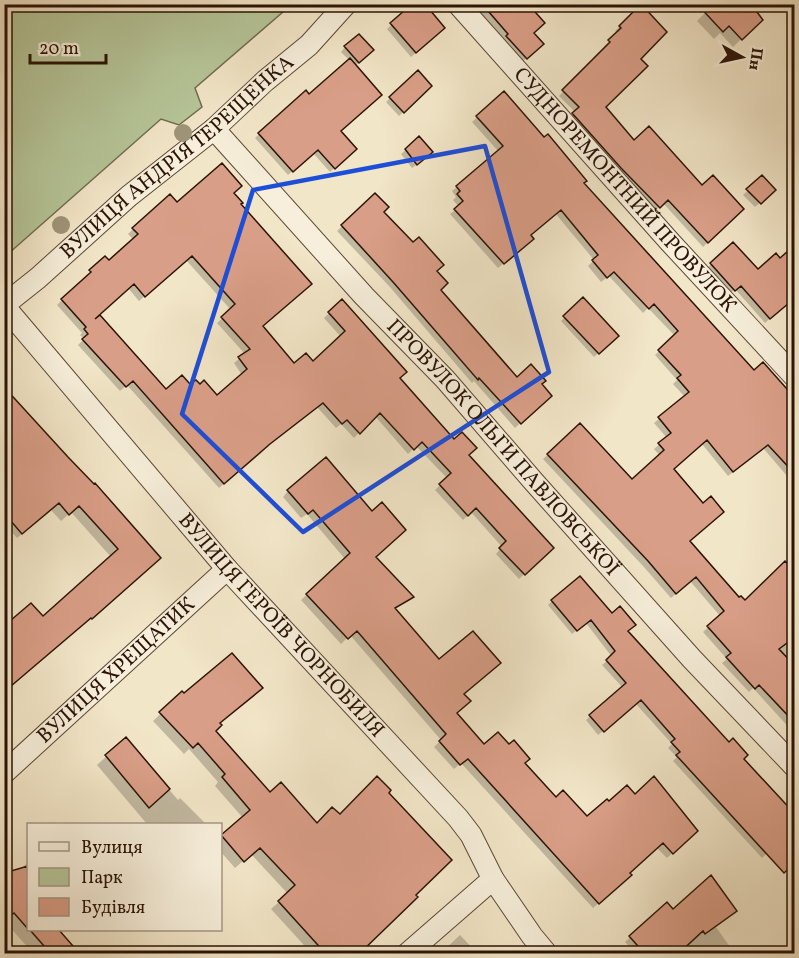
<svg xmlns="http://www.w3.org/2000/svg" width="799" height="958" font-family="Vollkorn,serif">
	<rect width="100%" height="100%" fill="#f2e6c8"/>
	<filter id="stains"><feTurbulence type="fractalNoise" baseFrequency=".00333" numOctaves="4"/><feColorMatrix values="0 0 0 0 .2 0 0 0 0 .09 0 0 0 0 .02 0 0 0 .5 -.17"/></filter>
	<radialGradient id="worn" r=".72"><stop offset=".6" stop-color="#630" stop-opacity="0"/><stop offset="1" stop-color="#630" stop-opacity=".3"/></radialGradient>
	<path fill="#b6c699" stroke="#706c50" stroke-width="1.5" d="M4,5l1,-1 286,1 -96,83 7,19 -23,18 -18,-6 -153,135 -4,-5z"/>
	<path fill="#0003" fill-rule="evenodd" d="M414,4l25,28 -28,25 -24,-28z
		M473,4h53l6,30 10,10 -21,19 -19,-21 2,-2z
		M640,4h10l-6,6 -5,49 -35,48 30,35 68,45 40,22 -39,38 -40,-44 -8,8 -86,-93 6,-6 -16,-16 48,-49 -2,-1 12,-13 -2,-2 26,-25z
		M714,4h39l-3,4 11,12 -28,27 -13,-14 -6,6 -17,-18z
		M345,47l27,3 -17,16 -15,65 15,18 -25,23 -17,-19 -25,22 -33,-37 50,-46 3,4 41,-36 -8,-8z
		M418,72l12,14 -31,30 -13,-14z
		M794,85v9l-4,-5z
		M504,93l78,90 172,189 36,18h4v94l-31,-36 -35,28 -26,-32 -30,25 16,73 51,57 5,3 50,-29v160l-41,-45 -4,4 -27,-29 5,-4 -24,-27 17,-16 -30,-35 -19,17 -28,-32 -100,-107 37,-34 52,57 28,-26 -6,-7 13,-11 -13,-15 31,-26 -12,-13 4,-4 -22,-25 20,-19 -27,-28 -5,5 -34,-37 -8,6 -13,-16 6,-6 -39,-47 -26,23 -2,8 -29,24 -48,-54 9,-7 -6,-7 3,-3 -4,-6 47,-39 -27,-30z
		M419,138l8,19 -15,11 -11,-14z
		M762,177l12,13 -19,17 -12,-12z
		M232,193l30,133 32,39 19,-2 28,-26 -17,-19 18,-17 56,77 154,170 -33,31 -23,-25 6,-7 -31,-35 -8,8 -28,-30 12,-12 -31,-32 -8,8 -33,-38 -21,22 -13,-14 -5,4 -19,-21 -54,41 -44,40 -92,-103 -7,6 -42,-46 6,-6 -4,-4 2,-2 -25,-28 48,-47 4,4 25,-22 -6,-6 5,-5 44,-25zM186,260l45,50 -14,13 28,31 -11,9 8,12 -25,22 -27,-11 -24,5 -68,-76 30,-27 11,13z
		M375,195l7,17 53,59 4,19 78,89 23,5 10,12 -35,32 -41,-47 -2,2 -83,-97 -52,-55z
		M733,244l25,27 22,-11 14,36 -29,27 -30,-34 -5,5 -24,-25z
		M583,299l34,37 -23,21 -33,-36z
		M4,389l148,176 -148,128v-82l9,9 29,-2 69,-61 -40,-45 -10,9 -10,-11 -34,28 -13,-14z
		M288,491l87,66 37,40 -18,13 69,84 -7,20 27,32 41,17 31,36 32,19 22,-15 25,-7 62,35 -29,27 -11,-11 -28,26 -3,7 -32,28 -132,-145 -7,6 -20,-22 7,-7 -91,-105 -9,9 -40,-44 44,-41 -38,-45 -6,4 -18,-21z
		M552,601l74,31 116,127 52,68 -32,31 -89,-97 4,-4 -9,-9 4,-4 -36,-40 -38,31 -12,-15 37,-32 -21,-23 10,-8 -26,-34 -14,11 -24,-29z
		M182,693l37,31 -5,7 144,223h-46l-41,-45 17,-15 -37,-40 -16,14 -15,-17v-13l23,-20 -28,-32 3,-4 -29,-33 -5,5 -31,-33z
		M126,739l52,61 2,-2 24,24 -2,2h-55l-50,-59z
		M28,862v68h29l20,22 -2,2h-41l-30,-33v-46l16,-5z
		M666,904l7,8 57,4 -14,11 19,27h-99l-11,-12z
		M460,935l16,17 3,-2 3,4h-42z"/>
	<path fill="#d99e87" stroke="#2a1306" stroke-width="1.5" fill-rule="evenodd" d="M412,4h13l20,24 -29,25 -26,-30z
		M482,4h46l17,19 -11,10 10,11 -17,15 -21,-23 2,-2z
		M641,4l26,28 -26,27 7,7 -42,41 28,33 15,-14 53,59 11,-10 31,34 -36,34 -40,-43 -8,8 -39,-40 -49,-55 7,-6 -17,-17 48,-48 -2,-2 13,-12 -2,-2z
		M697,4h54l12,16 -21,20 -13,-14 -6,6z
		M359,34l15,16 -15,13 -15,-17z
		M350,58l32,37 -41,36 16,18 -22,20 -17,-19 -25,22 -35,-39 48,-43 3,4z
		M418,70l14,16 -28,27 -15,-16z
		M504,91l40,46 4,-3 39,47 -3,2 170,187 9,-8 32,36v76l-27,-29 -35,27 -26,-32 -33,29 29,34 8,-7 13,16 -34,29 49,56 2,-1 4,4 40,-39 10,10v66l-16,12 16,17v57l-36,-38 -4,4 -29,-32 5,-4 -24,-27 17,-15 -28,-34 -20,17 -28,-33 -101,-107 33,-31 52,56 32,-29 -6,-7 13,-10 -13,-16 31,-25 -12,-14 4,-3 -23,-25 20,-19 -24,-27 -5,5 -35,-37 -7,6 -15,-18 6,-5 -37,-45 -30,25 3,4 -30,25 -50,-55 9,-8 -6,-7 3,-3 -4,-5 47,-40 -27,-30z
		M419,136l14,16 -16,13 -12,-16z
		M222,163l20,23 -8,7 9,10 -2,1 71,80 -49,42 31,37 12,-10 7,8 32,-30 -17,-19 14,-13 65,73 -7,6 54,61 8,-7 15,16 -8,7 85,93 -29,27 -26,-27 7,-7 -30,-33 -8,8 -29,-32 12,-11 -29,-31 -8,8 -34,-37 -20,21 -13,-14 -5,4 -19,-21 -53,41 -46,40 -91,-103 -7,6 -44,-48 6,-5 -4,-5 2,-2 -25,-28 30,-27 -2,-2 16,-14 4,4 29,-26 -6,-6 38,-34 7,8zM192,256l43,48 -14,13 29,32 -12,8 9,12 -30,26 -13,-15 -4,4 -4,-4 -6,4 -8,-9 -16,14 -66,-74 -5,4 39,-35 11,13z
		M762,175l14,15 -15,14 -15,-15z
		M375,193l14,14 -5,5 29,30 6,-5 25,28 -7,6 11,12 -7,7 76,87 14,-13 15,17 -4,3 10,12 -31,28 -42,-46 -1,2 -85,-98 -52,-57z
		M733,242l25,27 18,-16 4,5 15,-13v53l-25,21 -29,-33 -6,5 -25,-28z
		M583,297l36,39 -20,18 -36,-38z
		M4,387l64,70 26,27 1,-1 66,75 -69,61 -1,-1 -87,74v-66l27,-23 12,13 75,-67 -39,-43 -10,9 -10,-12 -37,31 -18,-21z
		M326,457l46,54 10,-9 24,28 -30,27 38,40 -19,11 44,51 34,-28 28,32 -37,31 7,7 -14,12 27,31 14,-12 11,12 5,-4 16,19 -5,4 31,34 7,-7 24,26 20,-17 2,2 18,-16 8,9 19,-18 44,55 -25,23 -10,-11 -33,30 2,2 -33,29 -131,-145 -8,6 -21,-24 7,-7 -89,-103 -9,8 -42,-45 44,-41 -37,-43 -5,4 -21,-24z
		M580,576l32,37 8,-7 16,19 -8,6 101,111 4,-4 15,17 -4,4 51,55v49l-11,10 -108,-118 4,-3 -9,-10 4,-3 -34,-39 -37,32 -15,-17 37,-32 -20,-23 9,-9 -24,-31 -14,11 -26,-31z
		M232,653l31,35 -43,35 2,2 -6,6 54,61 11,-10 36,41 15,-16 8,7 37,-38 14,14 -2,3 63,67 -36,35 2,2 -59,57h-33l-48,-53 17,-16 -35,-37 -16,14 -23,-27 29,-25 -28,-33 3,-3 -27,-31 -5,5 -34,-36 23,-21 2,2z
		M126,737l44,52 -21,19 -44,-53z
		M28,866v63l-14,-16 -10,8v-48z
		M711,875l26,36 -32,23 -2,-3 -25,23h-33l-16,-18 38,-34 6,7z
		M30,930h29l21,24h-29z"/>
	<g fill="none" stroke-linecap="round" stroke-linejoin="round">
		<defs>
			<g id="minor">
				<path id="s1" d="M458,4l212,238 124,134"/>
				<path id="s2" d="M214,129l150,167 81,83 89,103 158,177 102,107"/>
				<path id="s3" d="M4,305l34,-27 91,-82 85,-67 51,-48 44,-36 37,-41"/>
				<path id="s4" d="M4,306l223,263 231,249 13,17 22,44 39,57 15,18"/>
				<path id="s5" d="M4,773l223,-204"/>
				<path d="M407,954l86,-75"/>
			</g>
		</defs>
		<use href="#minor" stroke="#5c4836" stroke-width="23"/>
		<use href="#minor" stroke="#f7efdb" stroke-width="21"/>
	</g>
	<g fill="#9f9579">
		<circle cx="183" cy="133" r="9"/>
		<circle cx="61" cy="225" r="9"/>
	</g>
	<path fill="none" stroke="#1d4ed8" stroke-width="4.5" stroke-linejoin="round" d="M485,146l64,226 -246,160 -121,-118 71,-224z"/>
	<g text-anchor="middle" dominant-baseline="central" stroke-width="4.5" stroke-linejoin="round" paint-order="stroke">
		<g font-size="21" fill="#2a1306" stroke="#f7efdb">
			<text stroke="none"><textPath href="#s3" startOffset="228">ВУЛИЦЯ АНДРІЯ ТЕРЕЩЕНКА</textPath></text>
			<text stroke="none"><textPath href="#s1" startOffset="250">СУДНОРЕМОНТНИЙ ПРОВУЛОК</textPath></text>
			<text stroke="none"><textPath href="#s2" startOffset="430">ПРОВУЛОК ОЛЬГИ ПАВЛОВСЬКОЇ</textPath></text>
			<text stroke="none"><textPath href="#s4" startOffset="423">ВУЛИЦЯ ГЕРОЇВ ЧОРНОБИЛЯ</textPath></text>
			<text stroke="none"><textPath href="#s5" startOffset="152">ВУЛИЦЯ ХРЕЩАТИК</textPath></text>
		</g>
	</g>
	<rect width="799" height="958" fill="none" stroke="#f2e6c8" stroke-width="24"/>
	<rect x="6" y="6" width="787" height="946" fill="none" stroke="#2a1306" stroke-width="3"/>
	<rect x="12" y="12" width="775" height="934" fill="none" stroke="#2a1306" stroke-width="1.5"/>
	<rect x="27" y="823" width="195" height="108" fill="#f7efdb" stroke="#a59786" stroke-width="1.5"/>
	<rect x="39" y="842" width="30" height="9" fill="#f7efdb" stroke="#a59786" stroke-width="1.5"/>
	<text x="81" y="853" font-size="18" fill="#2a1306">Вулиця</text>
	<rect x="39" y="868" width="30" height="18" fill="#b6c699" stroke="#a59786" stroke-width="1.5"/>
	<text x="81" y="883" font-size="18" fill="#2a1306">Парк</text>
	<rect x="39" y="898" width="30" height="18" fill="#d99e87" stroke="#a59786" stroke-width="1.5"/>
	<text x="81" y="913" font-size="18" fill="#2a1306">Будівля</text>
	<g transform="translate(742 57) rotate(98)" stroke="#f7efdb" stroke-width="4.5" paint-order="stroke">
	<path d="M0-4.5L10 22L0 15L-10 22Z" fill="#2a1306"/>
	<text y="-9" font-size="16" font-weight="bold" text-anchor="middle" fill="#2a1306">Пн</text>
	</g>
	<path d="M30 54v9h76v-9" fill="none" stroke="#2a1306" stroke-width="3"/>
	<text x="39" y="54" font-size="18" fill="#2a1306" stroke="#f7efdb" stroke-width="4.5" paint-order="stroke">20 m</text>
	<rect width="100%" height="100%" filter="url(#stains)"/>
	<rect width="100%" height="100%" fill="url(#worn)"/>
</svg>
